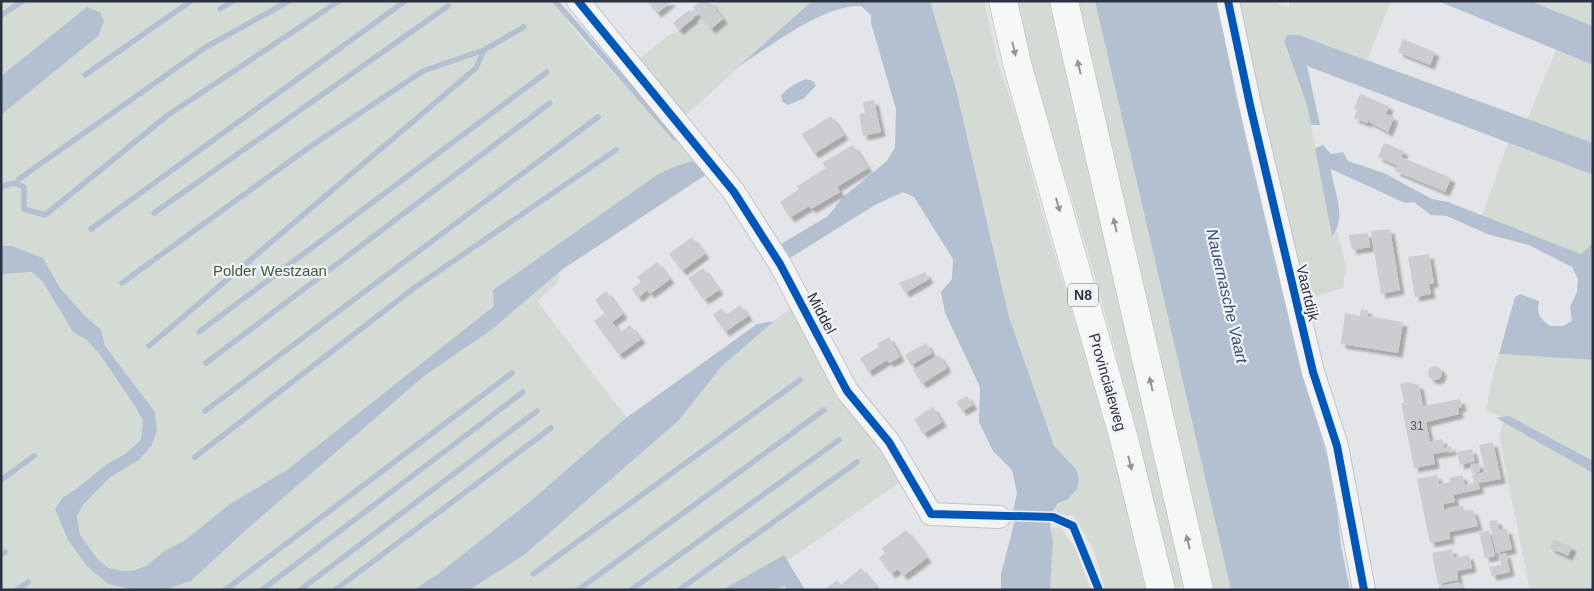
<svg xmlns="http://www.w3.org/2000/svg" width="1594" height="591" font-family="Arial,sans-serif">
	<defs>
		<filter id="shadow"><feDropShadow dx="4.5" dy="4.5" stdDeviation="1" flood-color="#0004"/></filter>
	</defs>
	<rect width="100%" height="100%" fill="#e4e5e8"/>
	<path fill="#d4dbd4" d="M1,1h552l26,35 122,131 -148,99 7,9 -4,9 -19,17 89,116 86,-47 3,-6 79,-58 109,174 -123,86 16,24h-795z
		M718,1h94l-128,116 -48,-56c11,-8 21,-16 31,-25 4,-3 11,-3 14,-6 11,-10 25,-18 37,-29z
		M930,1h54l15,66 19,54 23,88 80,266 29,115h-45l-11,-40 -20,-34 -23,-2c8,-13 17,-14 26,-25l-1,-20 -22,-23 -45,-129 -53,-228z
		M1015,1h35l135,585 -11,2c-24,-97 -47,-196 -74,-293 -27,-98 -61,-194 -85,-294z
		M1076,1h19l136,589h-19z
		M1236,1h42v3l11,3v-6h102l-24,59 -68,-25 -13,13 21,57 25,130 5,-4 9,35 -3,22 -38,12z
		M1530,1h63v25z
		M1556,50l37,15v78l-66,-23z
		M1508,143l85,32v64l-2,6 -10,9 -99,-38z
		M1499,354l94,6v230h-63l-31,-154 6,-18 -19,-7v-3l8,-38z
		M1014,524l47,4 14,20 16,42h-41v-2l-45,2 4,-42z"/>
	<path fill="#b3c0d2" d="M812,1h118l26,88 53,228 45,129 22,23 3,11 -2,9 -10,11 -9,3 -7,11 -1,13 3,13 -3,50h-49v-16l13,-50 -1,-13 4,-18 -5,-23 -19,-19 -14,-29 1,-35 -35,-74 -4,-21 11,-13 1,-20 -39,-62 -11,-5 -28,13 -85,53 -9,-14 47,-28 15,-19 44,-36 8,-14 1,-38 -25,-86v-8l-10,-9c-37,-2 -90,40 -122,60z
		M1095,1h124l27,140 16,65 72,278 7,62 9,44h-119z
		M1438,1h92l63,25v39z
		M87,7l13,5 4,9 -6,15 -97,79v-39z
		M1287,35h12l21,8 273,100v32l-286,-109 13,59h-9l-4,-20 -23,-64z
		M806,79l7,2 3,5 -13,13 -15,6 -5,-3 -2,-6c7,-9 15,-13 25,-17z
		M1323,145l8,9 12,-2 5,9 36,12 48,26 16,3 133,52 10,-9 2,-6v121l-94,-6 16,-57 5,-3 19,7c-3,12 1,19 12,25h12l9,-5 -2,-14 7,-15 1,-13 -6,-12 -43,-22 -42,-11 -40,-18 -16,-1 -17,-13 -9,1 -74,-34c2,21 17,49 1,67l-17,-88z
		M692,161l15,13 -144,95 -72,61 -67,46 -177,153 -56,52 -28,9h-28l-27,-6 -21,-18 -19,-26 -13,-31 8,-12 12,-7 32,-26 18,-10 16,-14 2,-19 -8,-15 -34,-50 -14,-16 -14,-8 -30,-50 -11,-10 -31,2v-28h11l31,12 17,30 24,27 17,15 4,16 50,66 2,19 -5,14 -13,15 -30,18 -26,27 -6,11 3,19 19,26 10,7 13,3h10l14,-5 20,-16 18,-9 46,-37 57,-34 207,-164 -1,-16 164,-115 17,-8z
		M774,321l-53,46 -42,53 -155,135 -55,35h-55l28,-19 90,-71 94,-82 131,-94z
		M1509,416l84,45v12l-97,-55z
		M784,555l21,35h-17l-3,-4 -15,4h-48z"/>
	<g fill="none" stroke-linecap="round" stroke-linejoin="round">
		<path stroke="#b3c0d2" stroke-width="5.5" d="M555,1l120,137
			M220,9l13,-8
			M1,15l22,-14
			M484,50l40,-23
			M85,75l106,-74
			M19,179l187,-132 83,-46
			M3,186l11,-3 10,4v22l21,6 123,-100 171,-114
			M154,213l294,-207
			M91,229l314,-228
			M122,283l189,-137 112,-75 61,-21 -8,18 -327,278
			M199,332l348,-260
			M206,363l344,-260
			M205,411l393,-294
			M195,457l219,-169 202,-138
			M1,480l33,-24
			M1,555l4,-3
			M533,574l267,-194
			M17,590l11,-8
			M225,590l287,-217
			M262,590l261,-198
			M300,590l237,-179
			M335,590l216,-162
			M578,590l246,-180
			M631,590l208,-150
			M679,590l178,-128"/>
	</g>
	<path fill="#cccdd0" filter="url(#shadow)" d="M647,1h25l-15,12z
		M700,1h9l14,18 -12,10 -14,-17 -4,4 1,2 -15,12 -6,-7 16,-13 1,2 5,-3 -2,-2z
		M1403,39l32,13 -5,13 -32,-13z
		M1360,94l29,12 -3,8 8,3 -6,15 -20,-11 -1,2 -13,-5 3,-8 -3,-2z
		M874,100l7,32 -18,4 -4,-22 6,-1 -2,-11z
		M831,116l13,19 -30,19 -12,-20z
		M1384,143l20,8 -3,6 50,21 -6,14 -50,-21 3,-5 -20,-9z
		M853,145l15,23 -31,19 3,5 -29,17 -2,-3 -19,12 -10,-16 19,-13 -2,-3 29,-18 -4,-5z
		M1390,229l10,61 -19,4 -10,-63z
		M1368,233l2,14 -18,3 -3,-15z
		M692,237l13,17 -23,17 -13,-17z
		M1429,254l5,29 -5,1 2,10 -16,3 -7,-40z
		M657,262l13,17 -20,15 -3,-4 -9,8 -6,-9 9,-7 -4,-5z
		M703,268l16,22 -15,10 -16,-22z
		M925,272l4,7 -24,14 -6,-10z
		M606,291l17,23 -11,8 8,11 10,-8 11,14 -22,16 -25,-34 11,-8 -10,-13z
		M740,305l8,11 -23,16 -12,-17 8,-7 5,7z
		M1361,309l7,1v6l35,6 -5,31 -57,-9 4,-31 15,3z
		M889,337l11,20 -11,6 -2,-3 -19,12 -8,-14 19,-11 -2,-3z
		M926,343l6,10 -21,12 -6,-10z
		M939,355l8,13 -25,16 -9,-14z
		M1428 373a7 7 0 1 1 14 0a7 7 0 1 1-14 0Z
		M1409,382l10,3 4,21 37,-7 2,8 -4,1 1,6 -33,8 4,20 12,-3 2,9 7,-2 1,5 -19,3 2,10 -21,4 -13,-65h3l-4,-19z
		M967,396l6,9 -11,6 -6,-9z
		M933,407l9,15 -19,12 -9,-15z
		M1493,442l8,37 -23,4 2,6 -27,6 2,7 -12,2 1,6 19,-4 1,5 9,-1 5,16 -29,6 1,7 -20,4 -13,-64 20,-4 2,9 11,-2 -1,-4 13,-3 3,10 9,-2 -2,-8 18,-4h-5l-6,-26z
		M1472,449l3,12 -15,4 -3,-13z
		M1479,463l1,9 -8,1 -2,-9z
		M1497,520l2,10 8,-1 5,20 -16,4 -7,-32z
		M906,530l21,28 -24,18 -5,-7 -7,5 -12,-16 6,-5 -3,-5z
		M1489,530l6,26 -10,2 -6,-25z
		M1554,539l18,8 -4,9 -18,-8z
		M1452,549l2,9 15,-3 3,13 -15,3 1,9 -20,4 -6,-31z
		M1506,553l4,19 -18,4 -3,-9 12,-2 -2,-10z
		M861,568l15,19 -4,3h-48l13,-10 4,5z
		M1459,582l2,8h-22v-4z"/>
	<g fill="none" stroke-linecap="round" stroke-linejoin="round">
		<defs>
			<path id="minor" d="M578,1l156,191 46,72 67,127 42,51 42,72 68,3
				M1228,1l22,104 63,267 24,74 27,144"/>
			<path id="highway" d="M1003,1l15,66 106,372 37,151
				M1064,1l135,589"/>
		</defs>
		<use href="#minor" stroke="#c2c3c6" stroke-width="24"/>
		<use href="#highway" stroke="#b6b8bd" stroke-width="29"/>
		<use href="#minor" stroke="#f2f3f5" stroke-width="22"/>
		<use href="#highway" stroke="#f6f7f7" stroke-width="28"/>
		<defs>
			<path id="cycleway" d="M578,1l156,191 46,72 67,127 42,51 42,72 122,3 20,9 26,64
				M1228,1l22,104 63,267 24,74 27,144"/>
		</defs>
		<use href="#cycleway" stroke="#f1f3f7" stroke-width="11"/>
		<use href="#cycleway" stroke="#0057b8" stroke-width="8"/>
	</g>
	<defs><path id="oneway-solid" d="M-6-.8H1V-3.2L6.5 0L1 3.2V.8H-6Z" transform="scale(1.25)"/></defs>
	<g fill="#90949c">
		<use href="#oneway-solid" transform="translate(1014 49) rotate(77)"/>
		<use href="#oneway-solid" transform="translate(1079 67) rotate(-103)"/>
		<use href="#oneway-solid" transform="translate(1058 205) rotate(74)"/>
		<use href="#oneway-solid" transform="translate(1115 225) rotate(-103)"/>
		<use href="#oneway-solid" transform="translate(1151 384) rotate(-103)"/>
		<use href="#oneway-solid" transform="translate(1130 463) rotate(76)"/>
		<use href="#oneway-solid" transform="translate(1188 542) rotate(-103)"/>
	</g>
	<g text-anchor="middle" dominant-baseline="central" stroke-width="4.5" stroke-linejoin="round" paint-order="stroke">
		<g font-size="12" fill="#545966">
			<text x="1417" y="426">31</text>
		</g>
		<rect fill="#f1f3f7" stroke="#666b78" stroke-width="1" x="1068" y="283.5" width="30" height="23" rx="4"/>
		<g font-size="14" font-weight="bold" fill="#2b3141">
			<text x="1083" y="295">N8</text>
		</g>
		<g font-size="15" fill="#3d5c38" stroke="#f1f3f7">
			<text x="270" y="270">Polder Westzaan</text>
		</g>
		<g font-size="15" fill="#2b3141" stroke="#f1f3f7">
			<text transform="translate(1308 293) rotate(77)">Vaartdijk</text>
			<text transform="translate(822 313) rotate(62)">Middel</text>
			<text transform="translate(1108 382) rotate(74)">Provincialeweg</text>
		</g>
		<g font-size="16" font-style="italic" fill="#364e73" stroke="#f1f3f7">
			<text transform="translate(1227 296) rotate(77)">Nauernasche Vaart</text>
		</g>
	</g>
	<rect width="1594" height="591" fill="none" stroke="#2b3141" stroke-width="5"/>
</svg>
